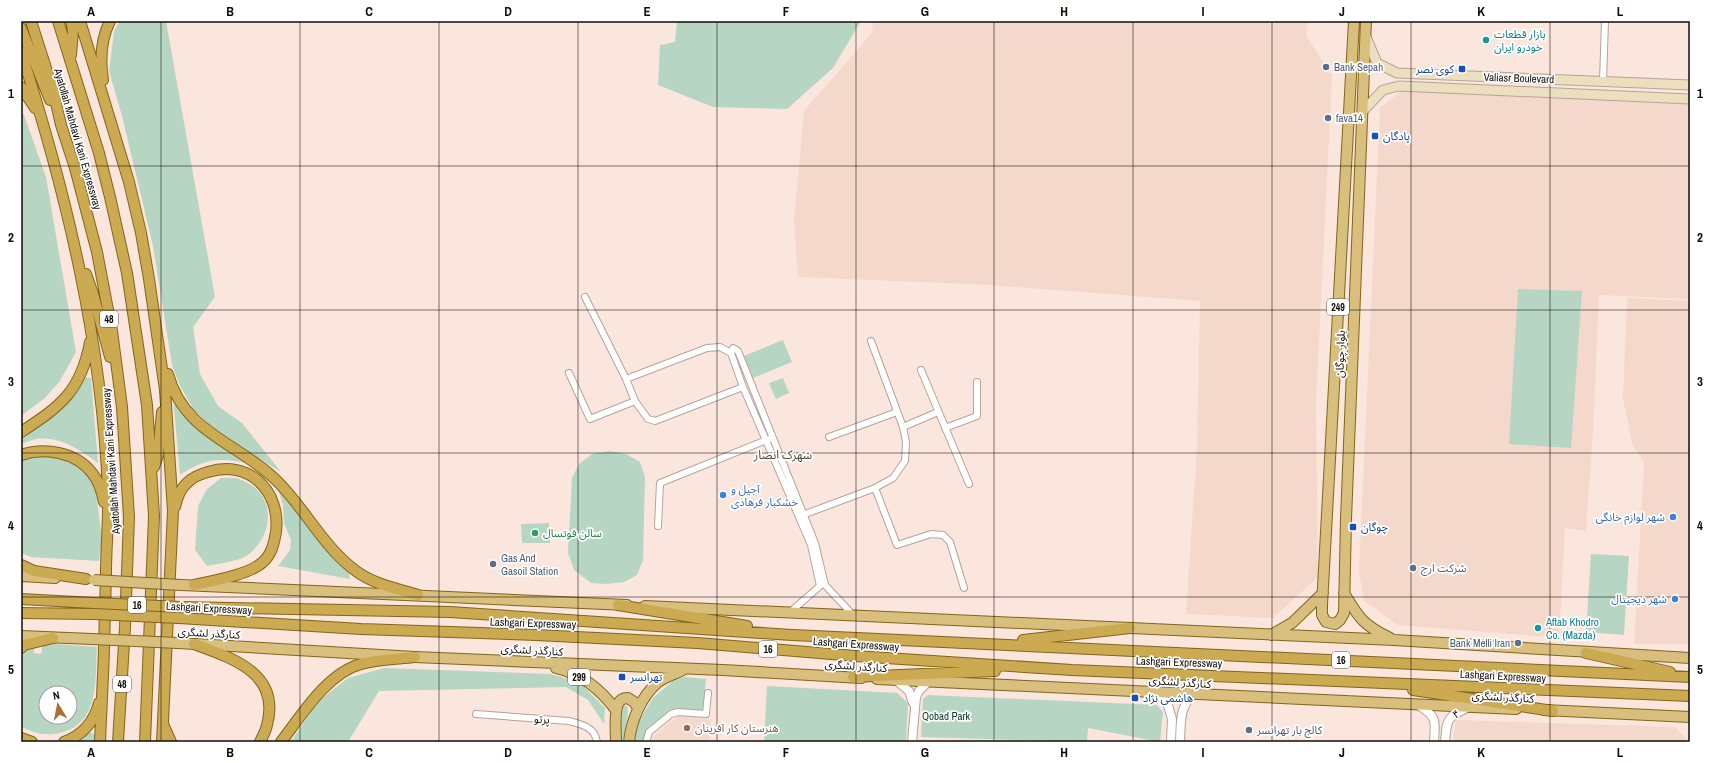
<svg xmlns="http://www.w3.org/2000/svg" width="1711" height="763" font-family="'Archivo Narrow','Noto Sans Arabic',sans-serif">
	<rect width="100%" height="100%" fill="#fbe6dd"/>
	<path fill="#f3d8cb" d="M873,21h435l-2,15 26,39 -16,329 2,173 -45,41 -87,-4 11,-165 3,-148 -210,-16 -192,-8 -4,-57 10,-109 68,-78z
		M1401,91l289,13v195l-91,-4 -6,137 -7,99 -21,-3 -6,110 -161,-13 -34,-24 -5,-30 21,-463z
		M1627,298l63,3v343h-56l10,-182 -12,-18 -9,-46z
		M679,715l32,4 -2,23h-57v-5z
		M1456,720l219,7 14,15h-236z"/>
	<path fill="#b6d6c3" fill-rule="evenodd" d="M119,21h47l49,276 -22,30 7,47 18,32 24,17 39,49 -62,-38 -25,-24 -14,-24 -8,-21 -19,-119 -31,-130 -13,-45 5,-39z
		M677,21h184l-28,47 -46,41 -74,-2 -55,-22 2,-40 15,-3z
		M21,112l3,3 22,62 30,175 -16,29 -15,17 -24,18z
		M1518,289l64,2 -11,157 -62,-4z
		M783,340l9,22 -39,16 -9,-22z
		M84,377l7,1 7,85c-18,-13 -38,-27 -62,-24 -5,1 -10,3 -15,5v-8c27,-16 48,-29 63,-59z
		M783,378l6,15 -13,6 -7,-16z
		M173,397l76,67c-28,-7 -44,-6 -69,11z
		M610,451l16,3 14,8 5,15 -2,83 -6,15 -13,7 -17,2 -16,-1 -17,-13 -6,-17 4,-75 7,-14 13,-10z
		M50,454l25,8 14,12 7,18 6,46 -3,23 -68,-4 -10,-4v-94z
		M221,478c6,0 13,-1 18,1 37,12 37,54 9,76 -8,6 -31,9 -41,11l-12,-16 3,-44 9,-17z
		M278,489c27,26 41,59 71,83l1,7 -72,-13 12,-16 1,-10 -7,-17 -1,-18z
		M549,523l1,20h-28l-1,-19z
		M1591,554l38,2 -5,79 -38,-3z
		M43,643l54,4c-2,36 3,82 -44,87 -10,1 -24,-2 -32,-8v-74l13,-7v8l7,1zM46,693h24v24h-24z
		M384,668l166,6 29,8 26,26 -1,16 -16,-24 -22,-13 -187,4 -31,51h-57l26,-40 31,-24z
		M685,677l21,2 -3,34 -34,-1 -26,30h-12l1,-11 21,-33 23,-20z
		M767,686l130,7 11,10 -2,39h-142z
		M928,695l229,10 6,7 -3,30 -72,-14 -1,14 -166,-5 2,-38z
		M623,705l4,1c3,7 -3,27 -4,36h-4z
		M88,731l7,4 -1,7h-22z"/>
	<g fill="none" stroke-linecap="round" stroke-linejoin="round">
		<defs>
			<path id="minor" d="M1603,81l2,-60
				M585,297l41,82 9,22 13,18 7,2 88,-34
				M921,370l48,114
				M569,373l21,46 45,-18
				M626,379l81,-31 13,-1 11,6
				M903,427l35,-15
				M945,428l32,-12v-34
				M829,437l68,-25
				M875,488l22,57 34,-11 12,1 7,7 14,46
				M800,516l75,-28 18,-10 12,-17 1,-19 -3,-15 -32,-86
				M658,526l2,-43 109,-44
				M789,613l31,-27 -9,-41 -68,-158 -12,-34 2,-5 5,3 77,192 10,42 28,30
				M476,714l93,7c12,3 26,6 28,21
				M646,742l3,-10 22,-18 7,-2 28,2 2,-21"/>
			<path id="tertiary" d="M897,681l12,10 4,12
				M1153,692l14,10 5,17 -1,23
				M1418,705c20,12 17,15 16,37
				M912,742l4,-45 3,-6 8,-8
				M1180,742c1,-18 -1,-33 12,-47
				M1445,742c2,-25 2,-24 24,-35"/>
			<path id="secondary" d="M1366,37l11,26 20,10 293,12
				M1362,112l21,-22 16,-4 291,13"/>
			<path id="primary" d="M1354,21l-32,584v10l4,7 9,2 5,-4 4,-7 2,-94 20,-498
				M21,576l34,2
				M181,585l446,20
				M1344,593c15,25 19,32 46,45
				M645,606l749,34 296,18
				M1271,635l21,-12 31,-30
				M21,636l71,3
				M178,643l237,14 308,13 138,8
				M556,668c26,6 44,21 60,42
				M877,679l639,30
				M1544,710l146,7
				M616,742c0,-10 -2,-30 2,-38 2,-5 6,-6 10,-6l6,4 4,6
				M629,742c2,-21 12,-45 28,-59 7,-6 18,-9 26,-13"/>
			<path id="trunk" d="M31,21l22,69 8,35 14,43 22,84 15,79 10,76 7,110 -4,110 -7,115
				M58,21l41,132 11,44 17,76 20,132 7,111 -9,226
				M71,21l2,9 -2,25
				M80,21l49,161 12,51 8,46 16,111 8,121 -11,231
				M21,28l29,72
				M21,52c46,143 81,290 87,440 1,27 -2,54 -2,81 -1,57 -3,113 -6,169
				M103,80c-3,-19 -2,-41 7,-59
				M21,87l14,21
				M86,274l7,20 17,63
				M168,374c16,59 69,68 108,106 29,28 47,67 80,91 17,13 42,18 62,24
				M21,432c40,-26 60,-41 69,-90
				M21,455c24,-8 55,-3 71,18 7,8 10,19 12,29
				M154,467l4,-12 4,-43
				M175,507c2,-9 5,-18 12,-24 6,-6 13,-9 21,-11 41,-13 73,19 68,60 -2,11 -4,22 -13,30 -14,13 -51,19 -69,23
				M21,565l13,6 52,8
				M21,599l73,4
				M618,605l129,21
				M181,607l269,5 342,23 898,42
				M21,613l73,1
				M179,618l182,11 175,6 161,8 158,13 217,14 618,26
				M1023,640l107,-12
				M194,644c38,14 87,29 73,81 -1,6 -5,12 -7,17
				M21,648l3,-3 29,-7
				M1586,653l84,19
				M853,677l142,-6
				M1413,690l140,21
				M163,724l8,18
				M21,738l11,4
				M64,742c19,-7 30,-20 35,-39
				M281,742c20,-26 46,-69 80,-78 17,-5 36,-5 54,-7"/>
		</defs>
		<use href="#minor" stroke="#b6a39a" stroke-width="8"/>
		<use href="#tertiary" stroke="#b6a39a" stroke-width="10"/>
		<use href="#secondary" stroke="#b6a39a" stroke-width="11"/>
		<use href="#primary" stroke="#82651c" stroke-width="12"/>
		<use href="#trunk" stroke="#82651c" stroke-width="12"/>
		<use href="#minor" stroke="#fff" stroke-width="6"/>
		<use href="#tertiary" stroke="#fff" stroke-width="8"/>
		<use href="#secondary" stroke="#ecdfbe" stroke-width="9"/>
		<use href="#primary" stroke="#d8bf7d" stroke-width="10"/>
		<use href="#trunk" stroke="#cbaa52" stroke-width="10"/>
		<defs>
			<path id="primary-bridge" d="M94,580l87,5
				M92,639l86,4"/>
			<path id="trunk-bridge" d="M94,603l87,4
				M94,614l85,4"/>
		</defs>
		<use href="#primary-bridge" stroke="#82651c" stroke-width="12" stroke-linecap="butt"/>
		<use href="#trunk-bridge" stroke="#82651c" stroke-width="12" stroke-linecap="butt"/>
		<use href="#primary-bridge" stroke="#d8bf7d" stroke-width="10"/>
		<use href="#trunk-bridge" stroke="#cbaa52" stroke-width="10"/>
	</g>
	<path fill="none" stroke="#120b08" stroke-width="1" stroke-opacity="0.55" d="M161,21v721M300,21v721M439,21v721M578,21v721M717,21v721M856,21v721M994,21v721M1133,21v721M1272,21v721M1411,21v721M1550,21v721M21,166h1669M21,310h1669M21,453h1669M21,597h1669"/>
	<g fill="#0f9aa8" stroke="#fff" stroke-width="1.5">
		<circle cx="1486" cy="40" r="4"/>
		<circle cx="1538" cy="628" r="4"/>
	</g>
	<g fill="#5c6f8a" stroke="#fff" stroke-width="1.5">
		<circle cx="1326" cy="67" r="4"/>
		<circle cx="1328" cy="118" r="4"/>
		<circle cx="493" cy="564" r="4"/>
		<circle cx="1413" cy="568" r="4"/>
		<circle cx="1518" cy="643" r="4"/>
		<circle cx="1249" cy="730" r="4"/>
	</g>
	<g fill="#1a4fb4" stroke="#fff" stroke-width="1.5">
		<rect x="1458" y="65" width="8" height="8" rx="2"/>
		<rect x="1371" y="132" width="8" height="8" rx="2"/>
		<rect x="1349" y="523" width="8" height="8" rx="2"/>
		<rect x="618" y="673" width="8" height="8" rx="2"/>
		<rect x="1131" y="694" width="8" height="8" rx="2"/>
	</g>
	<g fill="#3f7fe0" stroke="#fff" stroke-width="1.5">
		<circle cx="723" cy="495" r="4"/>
		<circle cx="1673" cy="517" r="4"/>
		<circle cx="1675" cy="599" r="4"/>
	</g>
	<circle fill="#2e9e5b" stroke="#fff" stroke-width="1.5" cx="535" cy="533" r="4"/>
	<circle fill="#8d6e63" stroke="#fff" stroke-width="1.5" cx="687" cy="728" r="4"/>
	<g text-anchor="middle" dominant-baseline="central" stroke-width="3.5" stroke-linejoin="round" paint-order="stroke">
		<g fill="#fff" stroke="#595452" stroke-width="1">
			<rect x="1327" y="299" width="22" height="16" rx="3"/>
			<rect x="100" y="311" width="18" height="16" rx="3"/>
			<rect x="128" y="597" width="18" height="16" rx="3"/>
			<rect x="759" y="641" width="18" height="16" rx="3"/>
			<rect x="1332" y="652" width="18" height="16" rx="3"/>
			<rect x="568" y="669" width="22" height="16" rx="3"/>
			<rect x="113" y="676" width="18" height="16" rx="3"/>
		</g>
		<g font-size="10" font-weight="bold" fill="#120b08">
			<text x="1338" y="307">249</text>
			<text x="109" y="319">48</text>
			<text x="137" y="605">16</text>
			<text x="768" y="649">16</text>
			<text x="1341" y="660">16</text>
			<text x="579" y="677">299</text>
			<text x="122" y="684">48</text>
		</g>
		<g font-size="11" fill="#0d838f" stroke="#fff" text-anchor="start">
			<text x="1494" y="34">بازار قطعات<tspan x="1494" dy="13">خودرو ایران</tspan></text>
			<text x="1546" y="622">Aftab Khodro<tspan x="1546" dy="13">Co. (Mazda)</tspan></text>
		</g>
		<g font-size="11" fill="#4e5e75" stroke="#fff" text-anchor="start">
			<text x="1334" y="67">Bank Sepah</text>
			<text x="1336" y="118">fava14</text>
			<text x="501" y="558">Gas And<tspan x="501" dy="13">Gasoil Station</tspan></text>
			<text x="1421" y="568">شرکت ارج</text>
			<text x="1510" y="643" text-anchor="end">Bank Melli Iran</text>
			<text x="1257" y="730">کالج بار تهرانسر</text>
		</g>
		<g font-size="11" fill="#164399" stroke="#fff" text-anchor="start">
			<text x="1454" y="69" text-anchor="end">کوی نصر</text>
			<text x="1383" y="136">پادگان</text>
			<text x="1361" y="527">چوگان</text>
			<text x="630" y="677">تهرانسر</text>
			<text x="1143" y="698">هاشمی نژاد</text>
		</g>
		<g font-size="11" fill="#120b08" stroke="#fff">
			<text transform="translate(1519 78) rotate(2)">Valiasr Boulevard</text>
			<text transform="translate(78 139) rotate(74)">Ayatollah Mahdavi Kani Expressway</text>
			<text transform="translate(1340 354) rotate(-88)">بلوار چوگان</text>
			<text transform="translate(111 461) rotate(-94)">Ayatollah Mahdavi Kani Expressway</text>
			<text transform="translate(209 608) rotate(3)">Lashgari Expressway</text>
			<text transform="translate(533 623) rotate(2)">Lashgari Expressway</text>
			<text transform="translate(209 633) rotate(3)">کنارگذر لشگری</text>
			<text transform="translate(856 644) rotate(4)">Lashgari Expressway</text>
			<text transform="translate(532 650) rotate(3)">کنارگذر لشگری</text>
			<text transform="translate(1179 662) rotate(2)">Lashgari Expressway</text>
			<text transform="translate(856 666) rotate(4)">کنارگذر لشگری</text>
			<text transform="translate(1503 676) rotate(3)">Lashgari Expressway</text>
			<text transform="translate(1180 682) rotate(4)">کنارگذر لشگری</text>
			<text transform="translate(1503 697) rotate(3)">کنارگذر لشگری</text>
			<text transform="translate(1456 714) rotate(-30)">۴</text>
			<text transform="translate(542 719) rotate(4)">پرتو</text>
		</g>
		<g font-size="11" fill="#366cbe" stroke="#fff" text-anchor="end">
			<text x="731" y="489" text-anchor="start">آجیل و<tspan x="731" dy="13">خشکبار فرهادی</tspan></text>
			<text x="1665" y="517">شهر لوازم خانگی</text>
			<text x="1667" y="599">شهر دیجیتال</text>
		</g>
		<g font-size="11" fill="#27864d" stroke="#fff" text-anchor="start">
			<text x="543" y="533">سالن فوتسال</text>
		</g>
		<g font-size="11" fill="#003a21" stroke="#fff">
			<text x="946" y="716">Qobad Park</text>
		</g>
		<g font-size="11" fill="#785e54" stroke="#fff" text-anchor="start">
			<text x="695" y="728">هنرستان کار آفرینان</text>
		</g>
		<g font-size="12" fill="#55453d" stroke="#fff">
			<text x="783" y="455">شهرک انصار</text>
		</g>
	</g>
	<rect width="1711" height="763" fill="none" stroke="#ffffff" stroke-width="44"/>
	<g transform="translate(58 705) rotate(350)"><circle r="19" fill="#ffffff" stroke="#a09d9c"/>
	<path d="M0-3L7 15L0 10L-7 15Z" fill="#ab7230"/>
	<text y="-6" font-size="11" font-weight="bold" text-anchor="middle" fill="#120b08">N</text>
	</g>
	<rect x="22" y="22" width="1667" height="719" fill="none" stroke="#120b08" stroke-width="1.5"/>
	<g font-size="13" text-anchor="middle" font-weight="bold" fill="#120b08">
		<text x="91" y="16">A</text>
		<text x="230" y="16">B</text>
		<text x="369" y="16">C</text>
		<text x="508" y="16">D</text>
		<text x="647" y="16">E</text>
		<text x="786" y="16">F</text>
		<text x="925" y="16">G</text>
		<text x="1064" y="16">H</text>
		<text x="1203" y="16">I</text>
		<text x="1342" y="16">J</text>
		<text x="1481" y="16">K</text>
		<text x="1620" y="16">L</text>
		<text x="11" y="98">1</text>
		<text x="1700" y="98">1</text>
		<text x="11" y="242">2</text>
		<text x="1700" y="242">2</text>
		<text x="11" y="386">3</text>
		<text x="1700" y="386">3</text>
		<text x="11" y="530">4</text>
		<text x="1700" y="530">4</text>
		<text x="11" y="674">5</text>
		<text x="1700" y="674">5</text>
		<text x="91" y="757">A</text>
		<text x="230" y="757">B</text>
		<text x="369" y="757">C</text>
		<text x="508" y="757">D</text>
		<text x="647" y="757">E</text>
		<text x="786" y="757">F</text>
		<text x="925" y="757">G</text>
		<text x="1064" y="757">H</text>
		<text x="1203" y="757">I</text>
		<text x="1342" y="757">J</text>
		<text x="1481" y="757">K</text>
		<text x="1620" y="757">L</text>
	</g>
</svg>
